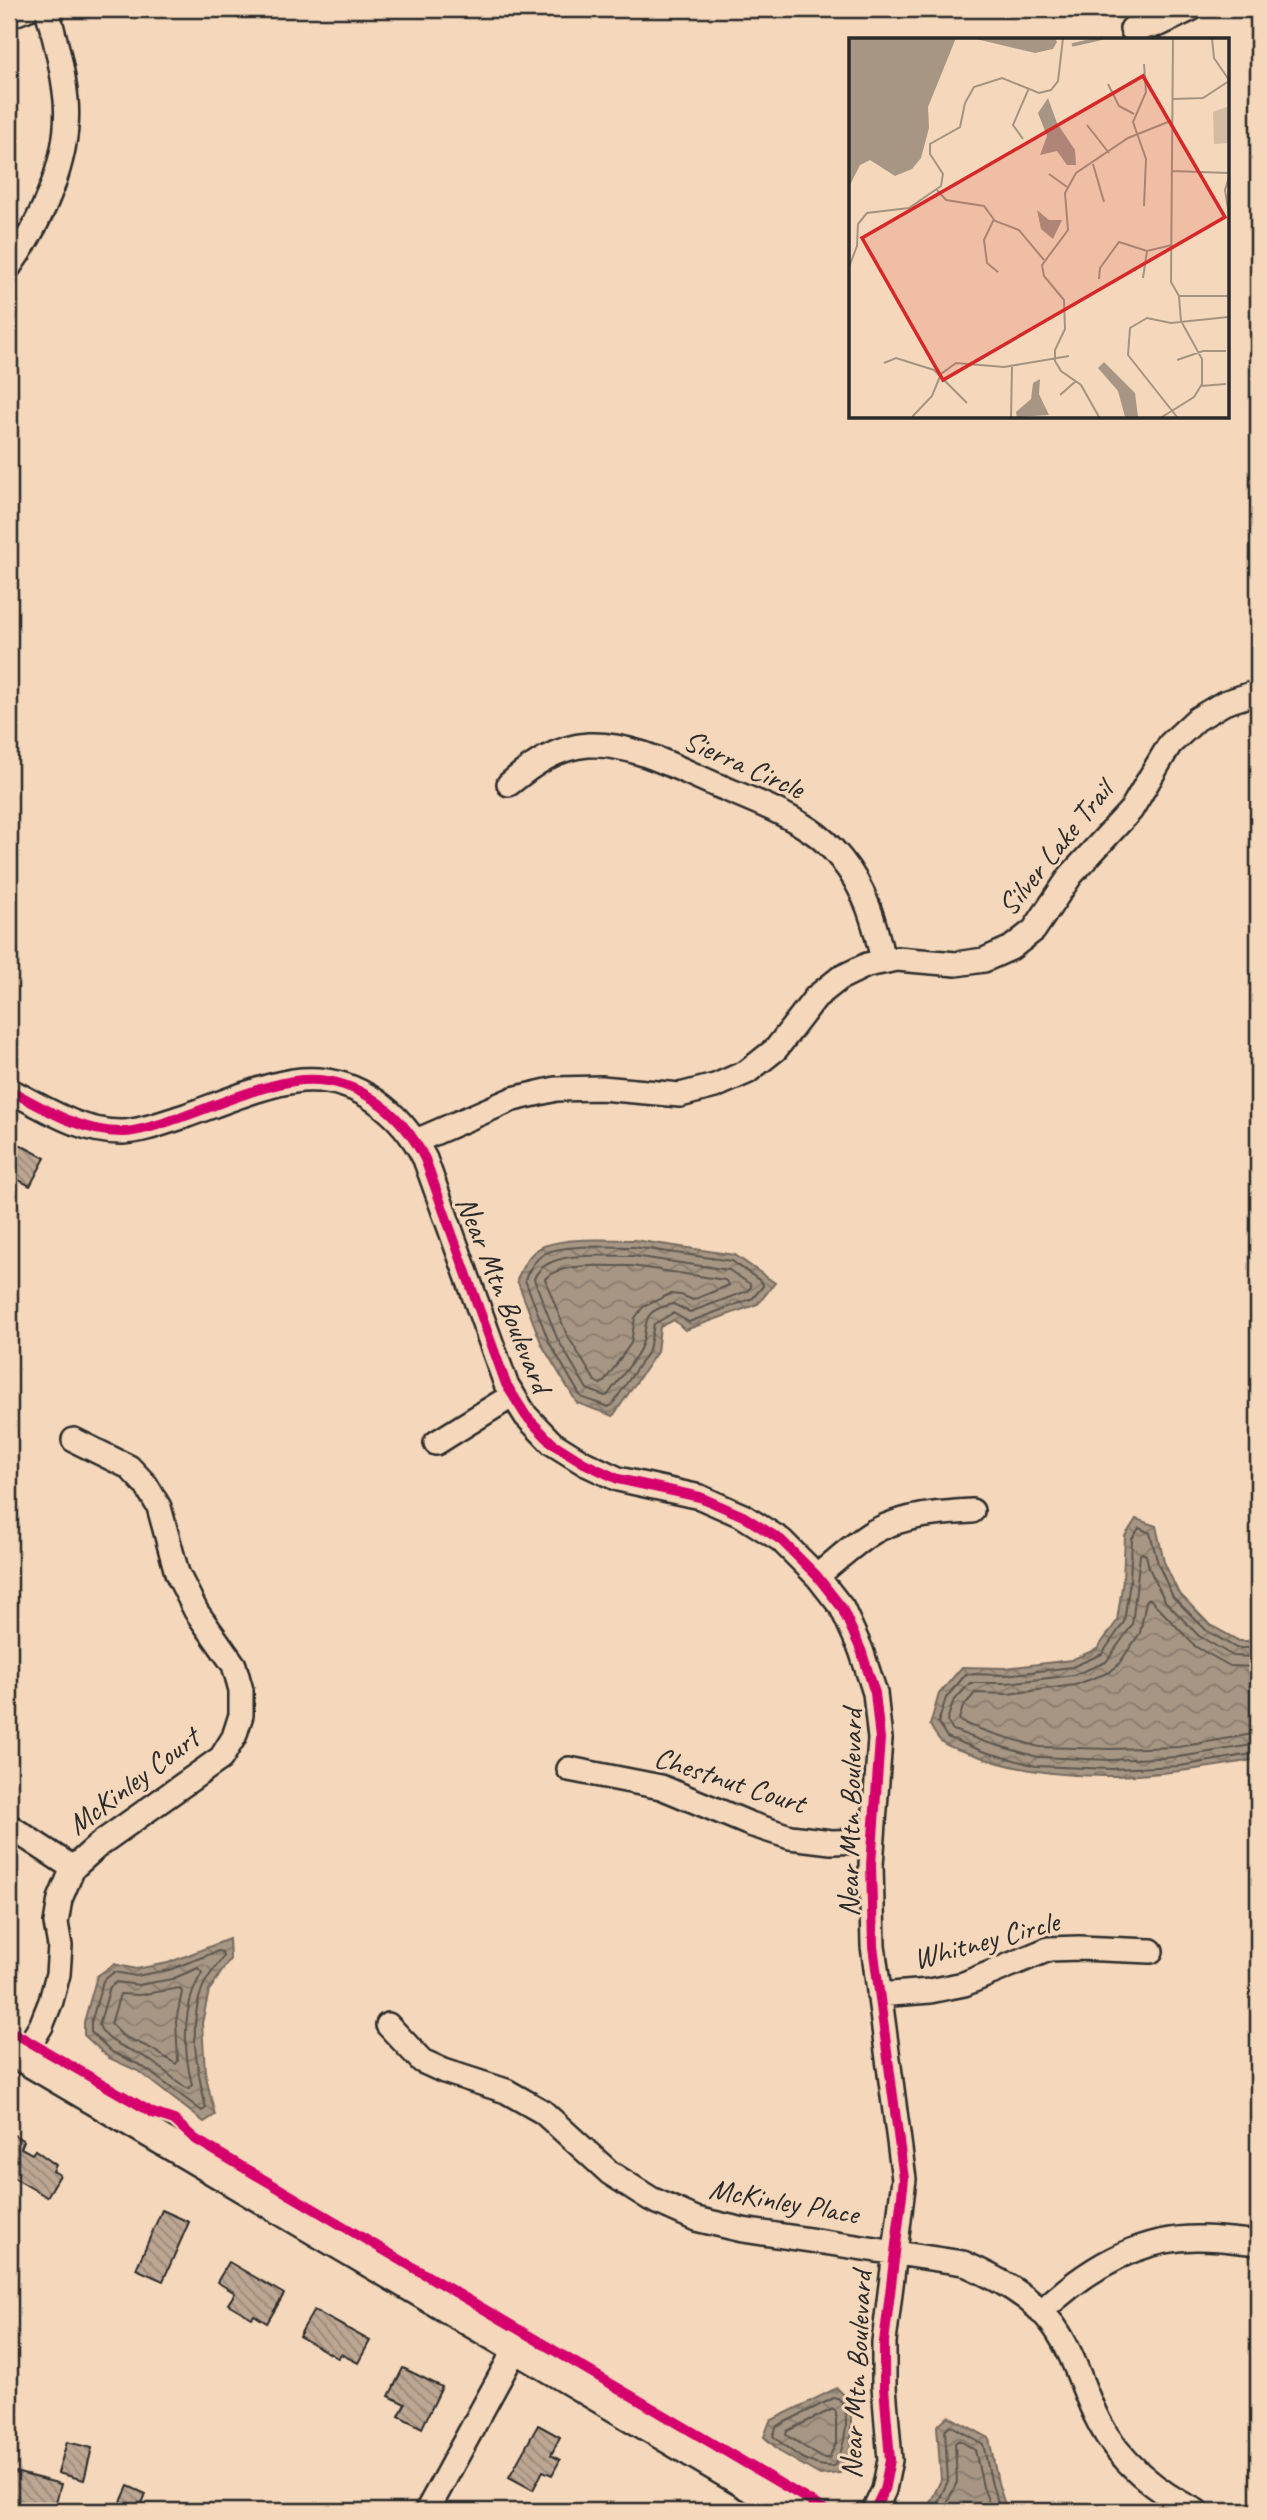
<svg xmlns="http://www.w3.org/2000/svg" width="1267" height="2520" font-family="Caveat,sans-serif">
	<defs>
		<pattern id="water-waves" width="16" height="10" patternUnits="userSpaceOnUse" patternTransform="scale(1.75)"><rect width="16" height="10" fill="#a79684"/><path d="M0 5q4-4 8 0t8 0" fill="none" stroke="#887b6c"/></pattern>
		<pattern id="building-back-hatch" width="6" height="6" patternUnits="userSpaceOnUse" patternTransform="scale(1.75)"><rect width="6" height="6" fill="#bda793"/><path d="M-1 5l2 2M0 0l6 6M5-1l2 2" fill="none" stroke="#9a8878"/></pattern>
	</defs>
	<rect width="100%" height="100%" fill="#f5d8bb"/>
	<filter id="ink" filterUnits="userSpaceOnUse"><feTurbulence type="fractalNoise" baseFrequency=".0143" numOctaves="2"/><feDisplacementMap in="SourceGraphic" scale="14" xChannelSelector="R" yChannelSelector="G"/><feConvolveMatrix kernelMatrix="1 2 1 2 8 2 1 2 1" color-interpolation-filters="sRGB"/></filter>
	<g filter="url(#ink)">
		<path fill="url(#water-waves)" stroke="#756b60" stroke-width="2" d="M634,1240l101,15 40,28 -17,21 -73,26 -11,-10 -14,7 -3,25 -44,64 -36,-13 -35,-58 -25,-65c5,-13 12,-28 27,-34 24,-9 64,-6 90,-6z
			M1136,1519l20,7 8,36 14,30 32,33 29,16h19v118c-93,17 -195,30 -286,-5 -9,-3 -23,-6 -30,-12 -5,-4 -9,-12 -12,-17l9,-31 23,-27 43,1 66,-8 26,-11 20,-28 6,-41 2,-44z
			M229,1939l1,20 -21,32 -7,32 3,49 10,43 -11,7 -66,-51 -29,-13 -25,-23v-13l13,-46 17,-12 22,5 32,-6z
			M837,2388l14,14v45l-11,26 -20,2 -38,-22 -18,-16 6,-16z
			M948,2416l41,22 9,45 9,28h-75l-3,-6 12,-25 -4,-54z"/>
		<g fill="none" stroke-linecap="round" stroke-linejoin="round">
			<path stroke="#5d564f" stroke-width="2" d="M633,1247l99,14 30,21 1,4 -10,12 -64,24 -16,-9 -19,11 -5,26 -37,55 -4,2 -27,-10 -32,-55 -24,-62c4,-11 9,-20 19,-26 18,-10 68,-7 89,-7z
				M633,1256l96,14 21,14 1,3 -4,4 -57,21 -17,-8c-38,8 -22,23 -33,45 -8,16 -22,31 -32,46l-3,1 -18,-7 -30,-51 -23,-59c11,-30 72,-23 99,-23z
				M632,1266l93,14 4,5 -36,15 -12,-5 -11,-1 -27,13 -8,11 -4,25 -27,39 -4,2 -5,-3 -29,-48 -21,-54c17,-18 63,-12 87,-13z
				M1258,1648h-22l-29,-17 -34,-34 -15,-33 -8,-31 -11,-5 -7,11 -2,42 -6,41 -22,32 -30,13 -66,8 -40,-1 -20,24 -8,25 9,14 35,14 54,15 75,3 69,-3 78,-13
				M1258,1657l-25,-1 -34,-20 -34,-35 -16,-33 -3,-13 -4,-2 -2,2 -8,70 -26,37 -32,13 -67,8h-37l-17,19 -6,19 6,9 32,12 53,15 73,3 68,-3 79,-13
				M1258,1667l-28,-1 -34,-19 -47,-49 -3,3 -6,32 -22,32 -8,7 -35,13 -67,9 -33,-1 -12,14 -4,12 2,3 27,10 51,15 72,2 68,-2 79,-14
				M218,1951l4,1 1,5c-7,10 -17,21 -21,32 -14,38 -5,81 4,119l-4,3 -60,-45 -30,-14 -21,-20v-9l12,-42 11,-9 22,4 33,-6z
				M198,1968l4,5c-20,32 -19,76 -10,112l-4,4c-14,-9 -26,-21 -40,-30 -16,-10 -42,-15 -49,-34l11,-38 6,-5 23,3 33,-6z
				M180,1988l2,4 -6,29 2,40 -2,3 -26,-16 -27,-12 -12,-12 9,-30 19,1z
				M834,2398h4c15,14 6,52 -4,68 -22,3 -45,-16 -61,-30l4,-10z
				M833,2409l3,3v31l-7,15h-7l-36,-23 1,-4z
				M937,2511v-7l11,-23 -3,-51 5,-5 33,19 9,41 9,26
				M946,2511v-6l11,-23 -2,-39 4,-3 16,10 8,37 9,24"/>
		</g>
		<path fill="url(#building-back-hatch)" stroke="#2b2b2b" stroke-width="2" d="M9,1139l36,19 -15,28 -21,-11z
			M9,2132l15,9 -3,7 11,6 3,-4 21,15 -3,6 7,4 -13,22 -38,-22z
			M162,2210l27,12 -26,59 -27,-12z
			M229,2262l55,32 -17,29 -13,-8 -2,3 -24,-14 7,-11 -18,-11z
			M314,2310l56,31 -12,22 -17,-9 -3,4 -39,-22z
			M403,2368l39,19 -20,41 -23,-12 6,-12 -16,-8z
			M538,2425l22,12 -9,18 9,5 -8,15 -9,-4 -10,19 -24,-13z
			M67,2442l25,6 -8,32 -26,-7z
			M15,2472l46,12 -7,27 -45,-12z
			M128,2486l18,8 -6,14 7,3h-30z"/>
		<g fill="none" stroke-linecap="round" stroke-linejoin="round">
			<defs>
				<path id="minor" d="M9,16l18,-7
					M1132,29l28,-5 31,-15
					M9,267c33,-46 62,-109 57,-167 -3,-31 -11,-61 -19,-91
					M509,784c23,-19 48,-37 79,-39 45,-2 86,22 126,39 33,14 66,26 96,46 11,7 23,19 31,29 25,31 34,64 42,102
					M9,1090c35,18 72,43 114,42 21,-1 42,-10 62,-16 34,-12 82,-33 117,-36 55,-4 100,33 123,79l81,225 20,32 26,27 32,20 34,16 82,18 43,19 38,24 36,36 25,32 19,42 14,43 5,46 -9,126 2,81 31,233 -20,163v45l6,73 -6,30 -10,21
					M416,1141l97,-42 43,-10 45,-1 79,7 35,-9 32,-14 29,-23 40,-52 24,-19 27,-13 30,-6 59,5 28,-4 27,-12 23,-18 37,-55 60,-65 39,-66 27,-25 27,-16 34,-11
					M436,1443l77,-48
					M817,1576c19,-15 37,-33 58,-45 30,-16 63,-18 97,-20
					M569,1769l92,18 89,37 40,13 41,5 41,-1
					M9,1826l64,42
					M879,1995l51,-4 34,-7 85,-35 30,-1 72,3
					M388,2025l34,36 22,10 62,20 37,21 67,61 41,26 45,20 47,11 220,33c33,15 69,33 91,63 22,31 28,64 45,96 20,39 59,71 97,89
					M22,2057l19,-31 10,-25 7,-27 2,-28 -4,-23 4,-24 13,-31 28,-25 120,-85 13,-21 7,-22v-25l-7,-25 -38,-54 -19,-38 -18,-66 -13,-22 -17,-18 -55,-27
					M1041,2312c43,-41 97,-75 158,-74 20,0 40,3 59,5
					M427,2511l89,-163"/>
				<path id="tertiary" d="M9,2050l782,461"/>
			</defs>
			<use href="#minor" stroke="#2b2b2b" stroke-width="28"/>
			<use href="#tertiary" stroke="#2b2b2b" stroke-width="33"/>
			<use href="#minor" stroke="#f5d8bb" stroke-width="23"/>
			<use href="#tertiary" stroke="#f5d8bb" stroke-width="28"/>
			<defs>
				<path id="cycleway" d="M9,1090c35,18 72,43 114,42 21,-1 42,-10 62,-16 34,-12 82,-33 117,-36 55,-4 100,33 123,79l81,225 20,32 26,27 32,20 34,16 82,18 43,19 38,24 36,36 25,32 19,42 14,43 5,46 -9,126 2,81 31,233 -20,163v45l6,73 -6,30 -10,21
					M9,2030l144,83 21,7 21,19 632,372"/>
			</defs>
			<use href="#cycleway" stroke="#f5d8bb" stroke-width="15"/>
			<use href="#cycleway" stroke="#d6006c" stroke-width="10"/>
		</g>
	</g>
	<g text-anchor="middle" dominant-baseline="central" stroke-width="6" stroke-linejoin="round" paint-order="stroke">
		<g font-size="30" fill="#2b2b2b" stroke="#f5d8bb">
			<text transform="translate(744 764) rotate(24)">Sierra Circle</text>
			<text transform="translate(1055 848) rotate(-51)">Silver Lake Trail</text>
			<text transform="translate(504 1294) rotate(68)">Near Mtn Boulevard</text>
			<text transform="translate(730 1780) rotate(18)">Chestnut Court</text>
			<text transform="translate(133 1781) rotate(-37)">McKinley Court</text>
			<text transform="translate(850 1813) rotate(-89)">Near Mtn Boulevard</text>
			<text transform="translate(986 1940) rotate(-15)">Whitney Circle</text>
			<text transform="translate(784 2201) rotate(10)">McKinley Place</text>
			<text transform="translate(856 2375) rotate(-87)">Near Mtn Boulevard</text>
		</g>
	</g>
	<g transform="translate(849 38)">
		<rect width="380" height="380" fill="#f5d8bb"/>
		<path d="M380,68v37l-15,1 -1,-32z" fill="#d4bca3"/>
		<path d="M1,0h106l-28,69 1,21 -8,30 -9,11 -17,7 -25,-16 -10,5 -11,22zM123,0h83l2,4 -4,7 -18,4zM199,60l9,25 18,27 1,15h-9l-10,-14 -17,4 7,-19 -9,-23zM188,172l12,10h13l-9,19 -12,-10zM255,324l31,31 3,24h-13l-7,-26 -20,-23zM191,341l-1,15 10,21 -32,2 -1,-5 15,-13 2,-16z" fill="#a79684"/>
		<path fill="none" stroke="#a79684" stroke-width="3.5" d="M223,7l31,-7"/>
		<path fill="none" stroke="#a49381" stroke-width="2" d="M324,0l-2,244 8,14M363,0l2,20 15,22M295,26l2,28 -13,30 13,37 -2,47M259,46l11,22 15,8M324,61l30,-1 26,-17M238,87l22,28M174,101l-10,-14 16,-37M244,126l11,38M323,133l57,2M200,136l18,13M380,139l-4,13 4,25M88,152l9,10 38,6 11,15 24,9 25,30M145,181l-10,21 3,23 11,9M0,229l8,-21 1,-22 9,-11 42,-5 32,-22 2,-12 -13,-20v-10l30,-17 5,-24 9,-16 28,-9 37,15 12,-3 7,-9 5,-43M294,240l4,-27M250,241l1,-11 19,-26 28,9 25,-6M330,258h50M328,322l26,-9h23M35,325l12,-5 38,12 33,33M352,348l25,-2M211,357l16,-14M63,379l20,-21 9,-22 15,-11 48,4 65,-11M162,379l1,-51M250,379l-18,-32 -20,-14 -6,-10v-11l10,-21 -1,-29 -20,-24 -2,-11 26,-35 -3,-37 11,-20 52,-35 45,-18M313,379l32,-20 8,-13v-25l-21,-38 -2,-25M328,379l-49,-62 2,-27 17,-10 24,5 57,-6"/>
		<path fill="#d62828" fill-opacity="0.15" stroke="#d62828" stroke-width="3.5" d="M294,38l82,141 -282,163 -81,-142z"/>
		<rect width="380" height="380" fill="none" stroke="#2b2b2b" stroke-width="3.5"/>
	</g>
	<rect width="1267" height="2520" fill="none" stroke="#f5d8bb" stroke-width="35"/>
	<rect x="18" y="18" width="1232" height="2485" fill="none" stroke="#2b2b2b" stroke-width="2.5" filter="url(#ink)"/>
</svg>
